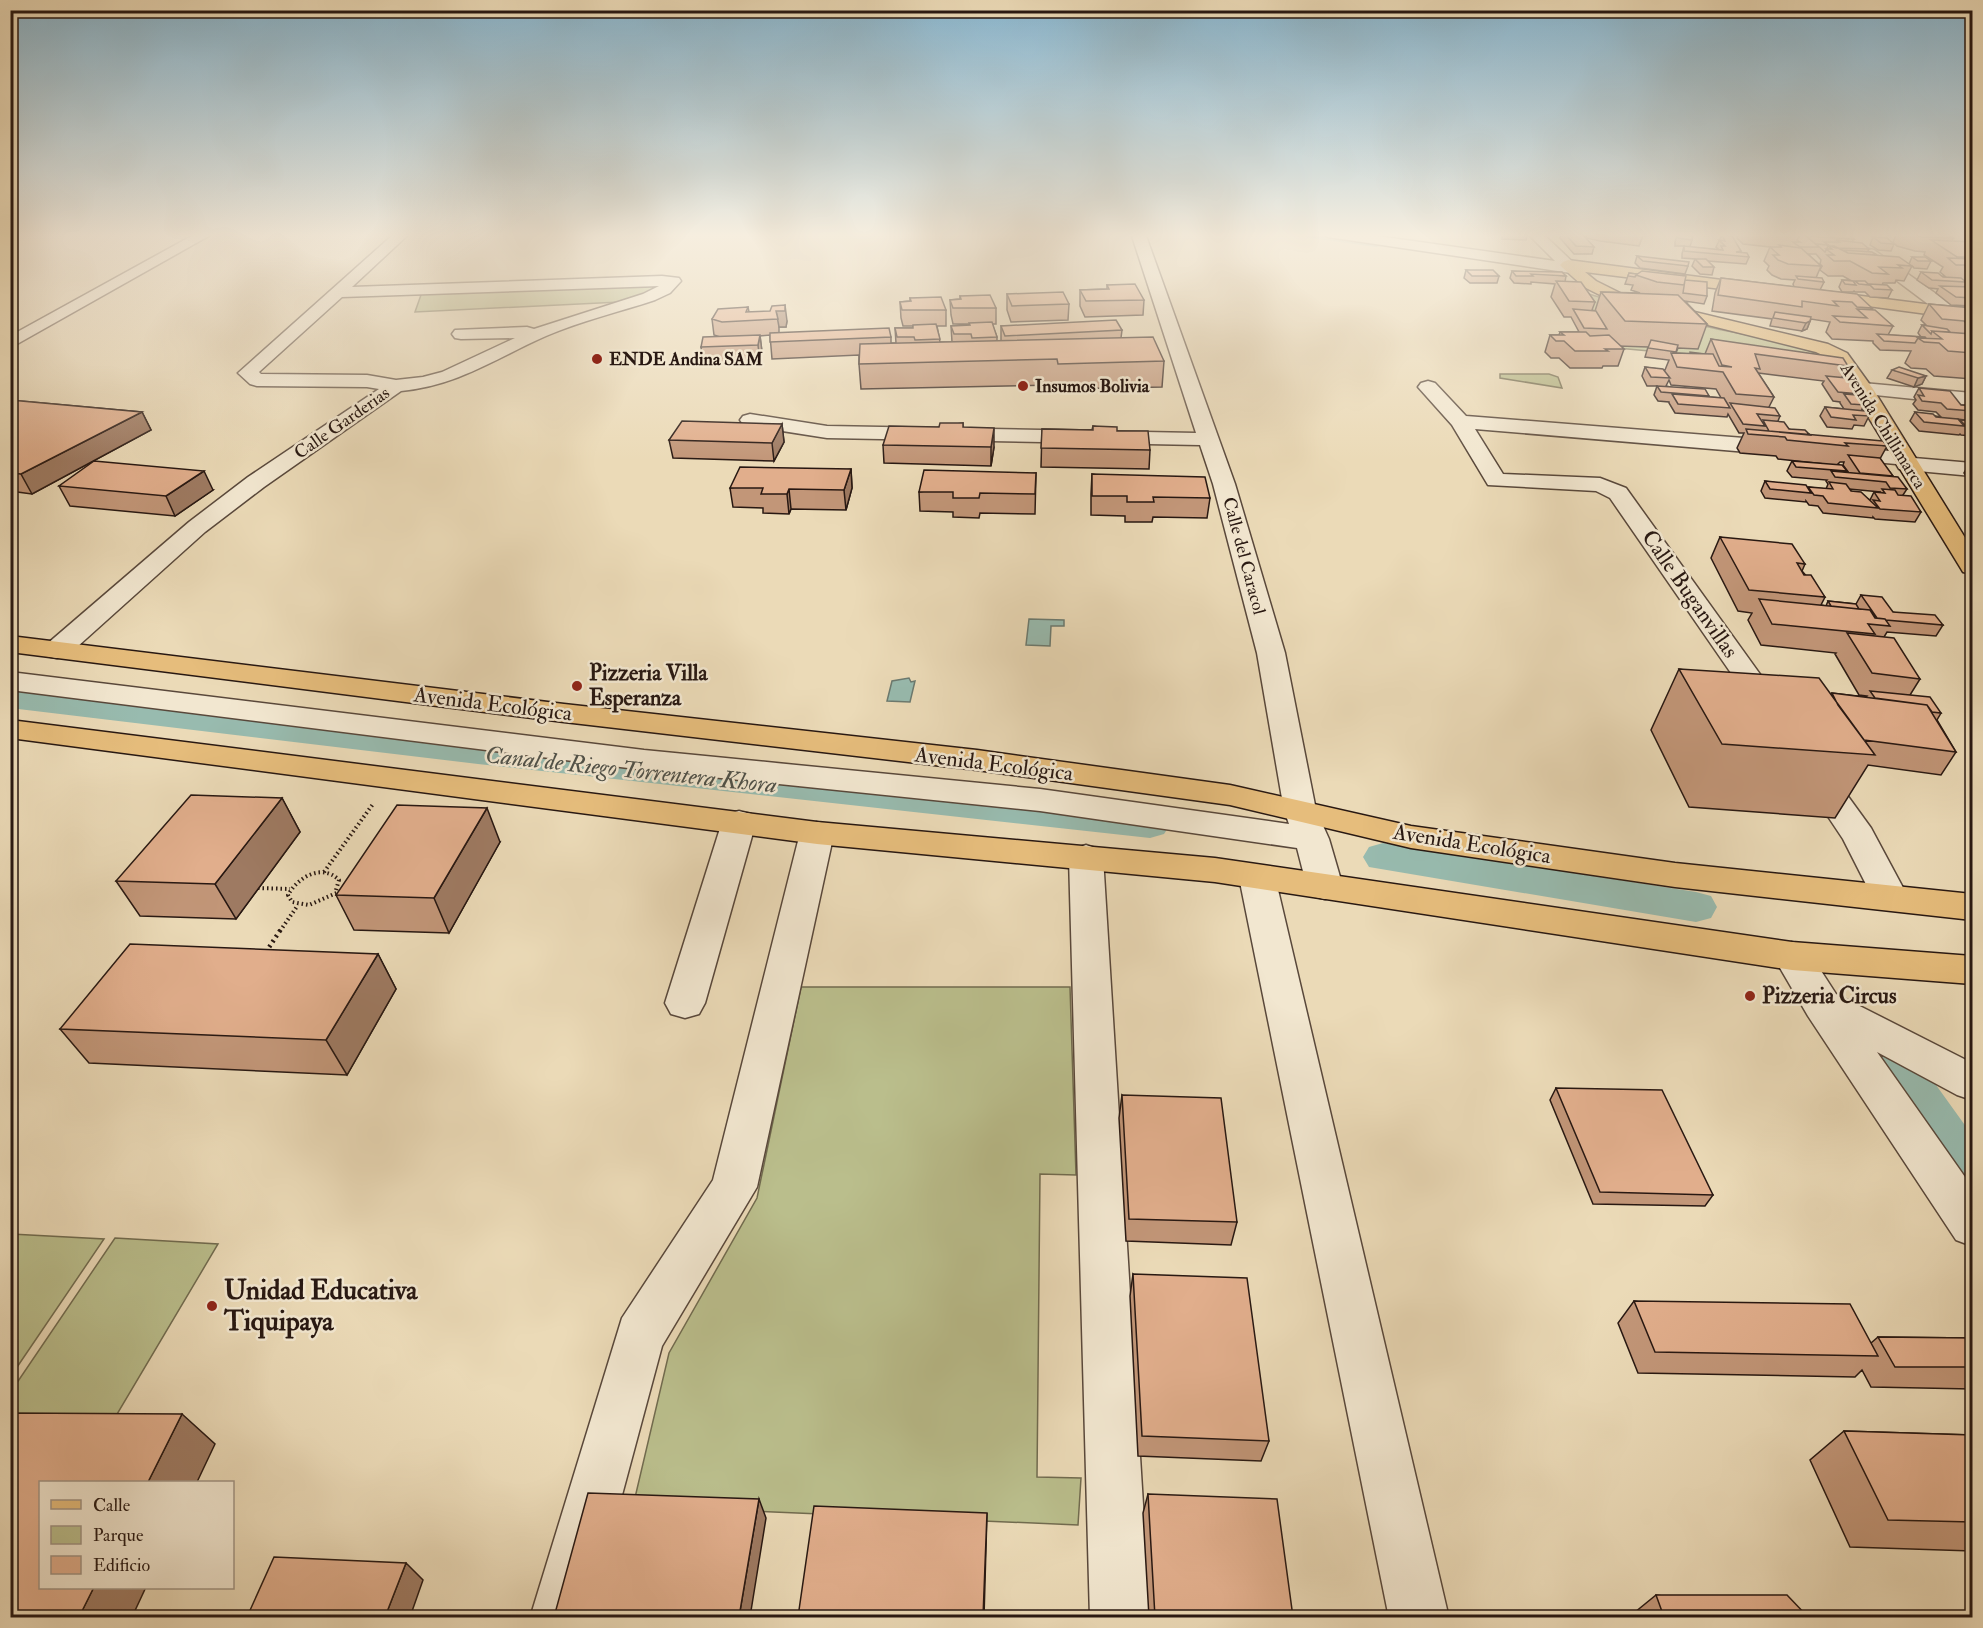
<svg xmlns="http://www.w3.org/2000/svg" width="1983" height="1628" font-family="'IM FELL Double Pica',serif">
	<rect width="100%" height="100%" fill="#ebdab7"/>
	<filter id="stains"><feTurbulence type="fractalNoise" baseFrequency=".00333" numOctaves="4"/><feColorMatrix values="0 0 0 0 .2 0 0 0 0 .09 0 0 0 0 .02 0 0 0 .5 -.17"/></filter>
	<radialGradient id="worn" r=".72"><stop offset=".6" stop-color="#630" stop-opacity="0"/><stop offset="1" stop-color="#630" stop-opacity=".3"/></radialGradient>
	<path fill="#babe8c" stroke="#716b4f" stroke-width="1.5" d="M649,285l5,2v3l-34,12 -205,10 7,-20z
		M1575,290c42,12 85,26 129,36 41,10 86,13 124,33l-124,-3 -87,-8z
		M1500,374h49l9,3 4,11 -62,-10z
		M801,987h269l6,188 -36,-1 -3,303 44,1 -3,47 -445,-19 36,-153 88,-155z
		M11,1234l93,5 -93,137 -1,-142z
		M115,1238l103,6 -105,177 -102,-6 -1,-22z"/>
	<path fill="#98bbaf" stroke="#6b7a70" stroke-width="1.5" d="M1029,619l35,1v6h-13l-1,20 -24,-1z
		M909,678l2,4 4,-1 -5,21 -23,-1 5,-20z"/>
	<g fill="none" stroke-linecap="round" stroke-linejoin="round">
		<path fill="#98bbaf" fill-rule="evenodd" d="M1303,233c26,0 53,-1 79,5l2,4 -2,4 -6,1 -65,-9 -6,-1z
			M10,688l468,54 672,70 14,4 6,9 -6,9 -14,4 -672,-74 -468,-56z
			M1383,843l313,49 15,4 6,11 -6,11 -15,4 -327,-55 -6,-10 6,-10z
			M1891,1040l17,6 64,89v65l-19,-6 -79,-120 -7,-14 7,-14z"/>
		<defs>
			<path id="minor" d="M197,233h17l-204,115v-12z
				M395,233h15l-58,54 310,-11 17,2 2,3 -11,12 -15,7c-36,12 -75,21 -109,36 -52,23 -87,49 -145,55l-137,96 -59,45 -138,124 -10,2 -10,-2 -4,-6 4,-6 142,-122 59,-45 131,-88 -12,-2 -110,-1 -7,-2 -12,-11zM659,286l-16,8 -109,35 -7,-2 -72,3 -3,4 3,4 6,1 54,-1 -73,34 -19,5 -27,3 -29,-5 -106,-1 -2,-2 83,-75z
				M1131,233h14l90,251 50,169 31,157 13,29 14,48 -5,9 -13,3 -13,-3 -5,-9 -10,-39 -257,-37 -396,-41 -634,-80v-18l634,78 396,39 249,35 -5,-14 -27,-157 -44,-169 -13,-39 -373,-7 -77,-12 -7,-2 -3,-4 3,-4 7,-2 77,12 369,7z
				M1321,233h35l199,28 -28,-28h15l37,35 -8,5 -243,-36z
				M1869,249l5,1 82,58 2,4 -2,4h-12l-80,-60 -2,-3z
				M1428,381l7,2 31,33 278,22 47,7 4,4 -4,4 -7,2 -309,-26 28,45 97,4 26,10 159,221 -5,6 -10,3 -10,-3 -150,-217 -14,-7 -108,-6 -36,-60 -34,-38 3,-4z
				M1863,383l109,10v12l-116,-12 -3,-4 3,-4z
				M1838,447l65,5 8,1 3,5 58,5v13l-65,-6 -8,-1 -3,-5 -66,-6 -3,-5 3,-5z
				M1815,763l11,3 45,62 37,69 -5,9 -13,4 -13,-4 -34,-67 -44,-66 5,-7z
				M739,811l12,3 5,8 -51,181 -6,11 -14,4 -14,-4 -6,-11 57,-181 5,-8z
				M817,822l12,3 5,8 -77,354 -95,159 -73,272h-59l92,-300 91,-138 87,-347 5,-8z
				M1086,845l12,4 5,8 47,761h-60l-21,-761 5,-8z
				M1257,865l12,3 6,9 174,741h-60l-150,-741 6,-9z
				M1792,942l13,4 31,48 136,69v37l-15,-5 -80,-43 95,135v59l-16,-6 -148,-224 -35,-60 6,-10z"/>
			<path id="major" d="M1568,260l200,26 2,3 -8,5 -177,-22 11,9 28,14 204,49 19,9 26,36 99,160v25l-9,-2 -3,-5 -126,-206 -18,-9 -204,-51 -28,-14 -21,-19 -3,-3 3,-3z
				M1822,291l150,19v10l-156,-21 -2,-3z
				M10,636l554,68 413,46 253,35 181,41 264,37 297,31v26l-297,-33 -264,-39 -181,-43 -253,-35 -413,-48 -554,-70z
				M10,720l807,102 398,36 577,84 180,14v28l-180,-14 -577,-88 -398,-38 -807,-106z"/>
		</defs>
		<use href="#minor" stroke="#59483b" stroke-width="3"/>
		<use href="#major" stroke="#281812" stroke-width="3"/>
		<path stroke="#281812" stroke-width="4" stroke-dasharray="1.5 3" stroke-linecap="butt" d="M324,872l49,-68
			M258,888l32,1
			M336,890l3,-10c-17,-17 -41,-3 -51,15l4,7 17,3 32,-14
			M280,931l18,-26"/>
		<path stroke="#281812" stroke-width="4.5" stroke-dasharray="2 4" stroke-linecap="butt" d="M266,952l15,-23"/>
		<use href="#minor" fill="#f2e7d0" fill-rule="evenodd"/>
		<use href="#major" fill="#e6bd7c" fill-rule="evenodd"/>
	</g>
	<path fill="#c29678" stroke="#281812" stroke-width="1.5" fill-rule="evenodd" d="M1502,233h26l-2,7 -24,-1z
		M1561,233h83l-5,13 -39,-5 -14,-3 1,-4h-5l12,13 -2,7h-18l-14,-16z
		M1679,233h15l-4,14 29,3 -3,-3 6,-12 19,16 -1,1 9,5 -3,7 -39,-3 7,6 -2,8 -12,-1 -8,-8 3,-7 -13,-1v-4l2,-8h-9v-4l2,-7h2z
		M1739,233h107l8,6 -2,3 17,7 -1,2 9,4 32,9 3,-7 19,4 -4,8 -13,-1 -2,-2 -8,15 -8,-1 -1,3h-12l-1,2 10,5 -4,8 -18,-1 -5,-5h-10l-1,-1 -1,1h-11l-3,-5 3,-7h8l-7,-4h-15l-8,-6 2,-4 -2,-2 1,-4 -5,-6h-8l13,12 -5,12 8,4 -4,8 52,18 -1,1 22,17 -5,9 33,2 -3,-4 4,-8h4l-5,-5 8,-16 43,4v71l-38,-3 -8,-7 -15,-1 -6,-5 6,-12 -31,-1 -7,-7v-2l-41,-2 -6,-7 4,-10 -19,-3 -4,10 -5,2 -32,-5 2,-7 -60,-8 3,-18 6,-15 73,9 -1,-3 2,-4 -14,-1 -9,-4 -5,-5 2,-4 -5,-5 6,-14 -27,-3 -6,-6z
		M1862,233h17l-1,2z
		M1897,233h48l8,5 -1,3 20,1v64l-21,-1 -15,-12 2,-4 -9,-1 -12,-8 4,-8 25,5 -6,-5 3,-5 -19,-12 1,-3 -10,-1 -18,-5 -4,-4z
		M1959,233h13v3l-12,-2z
		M1873,237l21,7 -3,7 -13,-1 -8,-5z
		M1637,256l51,10 -3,8 -45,-6 -5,-5z
		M1466,270l33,6 -2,7h-27l-6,-5z
		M1512,271l54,5 -1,6 30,20 -3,8 3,1 6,-19 39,1 -9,-3 2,-5 -8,-1 4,-11 56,7 22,16 -3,8 -19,-3 22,23 -9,25 -20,-1 -2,5 14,1v-2l15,2 6,-15 137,27 -6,11 18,17 -2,3 6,8 -3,6 8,5 -5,10 -10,-1 -2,4 -25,-2 -7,-11 5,-9 19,2 -4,-6v-1l-7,-1 -11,-17 2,-3 -66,-8 16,24 -5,10 11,9 -2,5 11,8 21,6 77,11 -7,13 13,17 -1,1 15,12 -4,6 18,17 -6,10 -40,-3 -2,-2v1l-50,-5 -5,-7 -9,-1 -3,-4v1l-41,-4 -4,-7 4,-10 43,7v-1l18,2 2,-5 -2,-3 1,-1 -35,-3 -5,-6 5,-10 33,3 -47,-5 -2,-3 -36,-3 -3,-5 7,-15h-5l-11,-19 -1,3 -52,-4 -6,-10v-1l-11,-1 -4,-6 3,-9h-10l-5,-10 3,-9 20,3 4,-10 -24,-3 3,-10 -28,-1 4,3 -6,17h-15l-1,2h-32l-11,-10h-8l-6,-6 5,-17h9l1,-3h19l-8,-15h-7l-13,-20 4,-13 -24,-2v2l-17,-1 -4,-5zM1669,380l2,5 45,4 5,9 -12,-1v-1l-43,-10zM1840,462h4l-1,3 6,8h-3l1,-2 -9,-7zM1849,489l32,3h-7l-4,8 -19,-9z
		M1107,285l37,15 -1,15 -58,2 -5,-11v-16l27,-1z
		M1007,294l62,10 -1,16 -57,2 -4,-12z
		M960,296l36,12v16h-4l5,13v4h4v-15l121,4 -1,8 43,23 -2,26 -105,2 -1,-4 -195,4 -2,-25v-9l-87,4 -2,-24 -10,1 2,16 -2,10 -57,2 -2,-17 19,-10 -6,-2 -2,-16 36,-12 1,5 38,9 -1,6h-7v6l112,4v6h5l-1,-15h18v-2h-10l-2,-8 -1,-16 10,-1v-3l36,12v16h-9l3,16h12l-1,-16 18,-1v-1h-16l-2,-9 -1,-15 10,-1z
		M1892,370l34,6 -4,8 -8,3 -27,-9z
		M1919,388l42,17 11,1v15l-14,-2 2,2v-1l12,1v15l-11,-1 -1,-1 -1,1 -40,-4 -9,-10 5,-9 26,5 -5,-5 -18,-2 -5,-6 3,-4 -2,-3z
		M10,400l132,12 9,18 -119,64 -22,-3z
		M963,423v4l31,20 -3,19 -107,-3 -1,-18 56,-18z
		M782,424l2,18 -10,19 -101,-3 -4,-18z
		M1093,426l24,5 33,19 -1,19 -108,-2 1,-38 50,1z
		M1972,458v27l-8,-12z
		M851,469l1,19 -6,22 -55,-1 -2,5 -26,-1v-5l-30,-1 -3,-19z
		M1036,473l-1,41 -55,-1 -1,5 -26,-1v-5l-33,-1 -1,-19z
		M1092,474l118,24 -3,20 -54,-1 -1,5h-27v-6l-34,-1v-21z
		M59,486l154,4 -38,26 -105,-10z
		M1720,537l85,27 -3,7 23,26 -4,8 5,1 2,-5 28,3 5,-9 32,17 50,13 -7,11 -49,-4 -3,5 36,42 -10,16 31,18 -4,7 19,32 -15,23 -73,-10 -33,53 -146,-11 -38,-77 28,-61 152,26 1,-2 34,4 1,-1 -8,-1 -24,-41 1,-1 -75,-8 -13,-25 4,-7 -14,-2 -27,-53z
		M282,798l18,34 -64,87 -96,-3 -24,-35z
		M500,842l-51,91 -95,-3 -18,-35z
		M378,954l18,35 -49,86 -258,-12 -29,-34z
		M1556,1088l157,107 -8,11 -112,-2 -43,-104z
		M1122,1095l115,127 -6,23 -105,-4 -7,-123z
		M1133,1274l136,167 -8,20 -123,-5 -8,-160z
		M1634,1301l237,42 7,-6 94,1v51l-101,-2 -9,-17 -7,7 -217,-4 -20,-50z
		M1844,1431l128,4v116l-122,-4 -40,-87z
		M1148,1494l145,123h-144l-6,-104z
		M1656,1595l152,22h-179z
		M1972,1611v6h-11z"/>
	<path fill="#9e7a62" stroke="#281812" stroke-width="1.5" d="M785,305l2,16 -1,6h-7l-3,-16z
		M1810,321l-3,8 -5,2 4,-8z
		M760,335l2,17 -2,10 -2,-17z
		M1926,376l-4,8 -8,3 4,-9z
		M142,412l9,18 -119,64 -11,-20z
		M782,424l2,18 -10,19 -2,-18z
		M994,428v19l-3,19v-19z
		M851,469l1,19 -6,22 -2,-20z
		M204,471l9,19 -38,26 -9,-20z
		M789,489l2,20 -2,5 -2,-20z
		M282,798l18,34 -64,87 -21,-35z
		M487,808l13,34 -51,91 -15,-35z
		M378,954l18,35 -49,86 -21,-35z
		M182,1414l33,30 -18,38h-49z
		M759,1499l7,19 -16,99h-11z
		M987,1513l-3,104h-1z
		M406,1563l17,17 -13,37h-25z
		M94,1587h52l-14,30h-53z"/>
	<path fill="#e1ae8c" stroke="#281812" stroke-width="1.5" d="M1564,233h17l13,14 -18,-1z
		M1680,233h14v2z
		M1781,233h17l2,1z
		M1800,233h46l8,6 -35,-2 -18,-3z
		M1908,233h37l8,5 -31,-1z
		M1677,235l15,1v4l-14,-2z
		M1722,235l10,1 9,15 -5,1 11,1 2,4 -65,-6v-5l39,4 -2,-4h4l-6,-6 6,1z
		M1800,235l6,1 13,11h-19l-7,-5h7l-3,-2z
		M1873,237l14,1 7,6 -13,-1z
		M1836,240l26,3 7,6 -33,-1 -6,-2 -6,-4h15z
		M1931,240l41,2v15h-15z
		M1816,244l11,1 2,1h-1l-3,6z
		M1779,245l22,3 20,18 -33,-2 -10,-4 -5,-5h6l-9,-8h11z
		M1828,246h6l14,7 51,4 13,9 -14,-1 4,3 -23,-1 9,7 -16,-1 -22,-12h-16l-7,-6h7l-8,-6h6z
		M1842,250l30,2 5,3 -29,-2z
		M1637,256l52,6 -1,4 -45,-5z
		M1912,257h13l6,4h-13z
		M1948,258l24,1v13l-8,-7h-8z
		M1695,259h11l8,8h-11z
		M1466,270h27l6,6h-27z
		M1512,271l50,1 4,4 -35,-2 2,2h-17z
		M1642,271l44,5 -2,9 -27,-3 -21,-7z
		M1921,272l17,1 5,4 18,1 5,4 -34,-2z
		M1629,273l8,1 -2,3 -7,-1z
		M1796,276l26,2 2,4 -26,-3z
		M1721,278l136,16 15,14 -15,-1 -5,-5 -19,-1 5,5 -36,-5v6l-84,-12z
		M1685,280l22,2v14l-24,-3z
		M1842,280l11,1 3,4 -11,-1z
		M1556,281l25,1 14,20 -26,-1z
		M1855,281h10l4,4 -10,-1z
		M1135,284l9,16 -58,1 -6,-11 29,-1 -2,-4z
		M1869,284l18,1 5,5 -18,-1z
		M1940,286l32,1v11l-16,-1z
		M1063,292l6,12 -57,2 -5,-12z
		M1601,292l77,3 29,29 -82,-3z
		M990,295l6,13h-43l-3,-8 11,-1 -1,-3z
		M941,297l5,13h-44l-2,-8 11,-1 -1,-3z
		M1929,304l43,4v18l-4,-1 -4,-4 -22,-2z
		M785,305v6h-9l2,8 -56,3 -10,-3 6,-10 30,-2 -2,5 24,-1 2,-5z
		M1573,309l23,2 11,18 -23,-1z
		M1857,309l18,1 18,16 -53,-4 -7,-6 34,2z
		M1775,312l36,5 -1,4 -4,2 -33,-5z
		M1116,320l6,10 -117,6 -4,-10z
		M992,322l5,15 -25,1 -1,-4h-17l-3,-8 19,-1 -1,-2z
		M936,324l4,15 -25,1 -1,-3h-17l-2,-9h18v-3z
		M1922,325l25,4 3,3 -18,-1 -1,3z
		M889,328l2,9 -121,5v-9z
		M1932,331l40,3v19l-24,-2 -9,-8 -15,-1 -6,-4 24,1z
		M1560,332h26l4,4 19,-1 15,14h-19l3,2h-33l-11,-10h-8l-6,-6h14z
		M1877,334l48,3 1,1h-8l-3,5 -31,-2z
		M760,335l-2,10 -57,2 2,-10z
		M1153,337l11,24 -106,3 -1,-5 -198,5 1,-20z
		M1711,339l132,19 5,8 -93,-12 5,15 -5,-1 19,29 -38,-3 -13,-22 -46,-5 -6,-14 42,1 6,12 13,1 -10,-2z
		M1651,340l27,5 -2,7 -28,-4z
		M1645,367l18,2 7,9 -19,-1z
		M1899,367l27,9 -8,2 -26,-8z
		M1826,376l21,2 13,16 -22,-2z
		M1657,386l48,3 4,7 -48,-4z
		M1919,388l31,3 11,14 11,1v5l-25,-2 -6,-6 -19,-2 -4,-6 6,1z
		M1672,394l52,4 6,10 -52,-4z
		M1844,394l13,1 7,10 -13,-1z
		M10,400l132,12 -121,62 -11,-1z
		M1730,403l45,5 5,8 -23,-2 8,12 -22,-2z
		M1825,407l40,4 4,5 -16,-1 3,5 -25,-3z
		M1915,412l18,2 3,3 22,2 6,7 -40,-4z
		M1763,420l21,2 5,7 16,1 5,5 -41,-4z
		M1960,420l12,1v5h-6z
		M682,421l100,3 -10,19 -103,-3z
		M940,423h23v4l31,1 -3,19 -108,-2 6,-19 50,1z
		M1093,426l24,1v4h31l2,19 -109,-2 1,-19 51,1z
		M1746,429l137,12 4,5 -42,-3 3,3 -61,-6 -2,-3 -37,-3z
		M1848,455l32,3 13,18 -33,-3z
		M94,461l110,10 -38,25 -107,-10z
		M1792,461l50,4 5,6 -51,-4z
		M740,467l111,2 -7,21 -55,-1 -2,5h-26l2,-6h-33z
		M924,470l112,3 -1,21 -55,-1 -1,5h-26v-6h-34z
		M1831,471l67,6 9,12 -17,-1 -4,-6 -51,-5z
		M1092,474l113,3 5,21 -57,-1 1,5h-27v-6h-35z
		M1765,481l41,4 5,8 -41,-4z
		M1829,482l17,2 5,7 10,1 17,16 -50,-5 -5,-7 -9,-1 -6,-8 25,2z
		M1882,489l13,1 3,5 13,1 10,16 -41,-3 -7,-9 7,1 -6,-9 11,1z
		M1720,537l72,7 13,20 -8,-1 7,12h7l14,22 -76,-7z
		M1861,595l21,2 11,15 42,3 8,10 -57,-5 -1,-1 -8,-1z
		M1759,599l111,11 5,8 10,1 5,7 -22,-2 7,10 -103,-10z
		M1828,601l28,3 3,5 -28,-3z
		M1847,633l47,5 26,41 -48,-6z
		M1679,669l140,9 56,77 -153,-11z
		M1870,691l60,6 11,16 -9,-1 -5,-7 -52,-7z
		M1832,693l95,12 29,47 -92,-12 -26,-35z
		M191,795l91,3 -67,86 -99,-3z
		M397,805l90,3 -53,90 -98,-3z
		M130,944l248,10 -52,86 -266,-11z
		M1556,1088l106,2 51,105 -113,-3z
		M1122,1095l99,3 16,124 -108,-3z
		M1133,1274l114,4 22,163 -127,-5z
		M1634,1301l216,3 28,52 -223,-4z
		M1878,1337l94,1v29h-77z
		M10,1413l172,1 -34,68h-108v105h54l-15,30h-69z
		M1844,1431l128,4v87l-84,-2z
		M588,1493l171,6 -20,118h-185z
		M1148,1494l129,5 16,118h-138z
		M814,1506l173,7 -4,104h-185z
		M274,1557l132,6 -21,54h-138z
		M1656,1595h131l21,22h-144z"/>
	<linearGradient id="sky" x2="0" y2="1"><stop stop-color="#88b7d1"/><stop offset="0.51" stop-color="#f6eedf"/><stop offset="1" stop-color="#f6eedf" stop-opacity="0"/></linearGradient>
	<rect width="1983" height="461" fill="url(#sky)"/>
	<g fill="#8f2418" stroke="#f2e7d0" stroke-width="2">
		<circle cx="597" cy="359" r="6"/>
		<circle cx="1023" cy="386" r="6"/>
		<circle cx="577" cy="686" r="6"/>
		<circle cx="1750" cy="996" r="6"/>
		<circle cx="212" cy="1306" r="6"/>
	</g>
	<g text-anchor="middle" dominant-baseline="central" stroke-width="5" stroke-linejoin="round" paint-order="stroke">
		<g font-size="18" font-weight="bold" fill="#281812" stroke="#f2e7d0" text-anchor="start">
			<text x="609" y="359">ENDE Andina SAM</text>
			<text x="1035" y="386">Insumos Bolivia</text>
		</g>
		<g font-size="18" fill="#281812" stroke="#f2e7d0">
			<text transform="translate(342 423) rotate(-35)">Calle Garderias</text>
			<text transform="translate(1883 426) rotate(58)">Avenida Chillimarca</text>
			<text transform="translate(1244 556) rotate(75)">Calle del Caracol</text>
		</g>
		<g font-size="22" fill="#281812" stroke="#f2e7d0">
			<text transform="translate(1690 594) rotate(55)">Calle Buganvillas</text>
			<text transform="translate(493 704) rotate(7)">Avenida Ecológica</text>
			<text transform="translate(994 764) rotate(7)">Avenida Ecológica</text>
			<text transform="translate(1472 844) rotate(9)">Avenida Ecológica</text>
		</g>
		<g font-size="22" font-weight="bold" fill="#281812" stroke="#f2e7d0" text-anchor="start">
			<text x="589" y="673">Pizzeria Villa<tspan x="589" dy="25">Esperanza</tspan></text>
			<text x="1762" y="996">Pizzeria Circus</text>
		</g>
		<g font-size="24" font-style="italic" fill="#4f5149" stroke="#f2e7d0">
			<text transform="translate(631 770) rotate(6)">Canal de Riego Torrentera Khora</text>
		</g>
		<g font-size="27" font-weight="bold" fill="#281812" stroke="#f2e7d0" text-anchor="start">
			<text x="224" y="1290">Unidad Educativa<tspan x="224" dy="31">Tiquipaya</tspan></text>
		</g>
	</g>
	<rect width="1983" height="1628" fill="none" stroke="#ebdab7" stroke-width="36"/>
	<rect x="12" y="12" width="1959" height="1604" fill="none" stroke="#281812" stroke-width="3"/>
	<rect x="18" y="18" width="1947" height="1592" fill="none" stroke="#281812" stroke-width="1.5"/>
	<rect x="39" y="1481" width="195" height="108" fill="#f2e7d0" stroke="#a19484" stroke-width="1.5"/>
	<rect x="51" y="1500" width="30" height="9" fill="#e6bd7c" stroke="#a19484" stroke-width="1.5"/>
	<text x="93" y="1511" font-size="18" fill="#281812">Calle</text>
	<rect x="51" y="1526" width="30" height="18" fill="#babe8c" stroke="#a19484" stroke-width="1.5"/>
	<text x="93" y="1541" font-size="18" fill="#281812">Parque</text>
	<rect x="51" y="1556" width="30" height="18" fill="#e1ae8c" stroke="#a19484" stroke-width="1.5"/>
	<text x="93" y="1571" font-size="18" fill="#281812">Edificio</text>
	<rect width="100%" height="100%" filter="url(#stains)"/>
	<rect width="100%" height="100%" fill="url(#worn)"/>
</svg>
